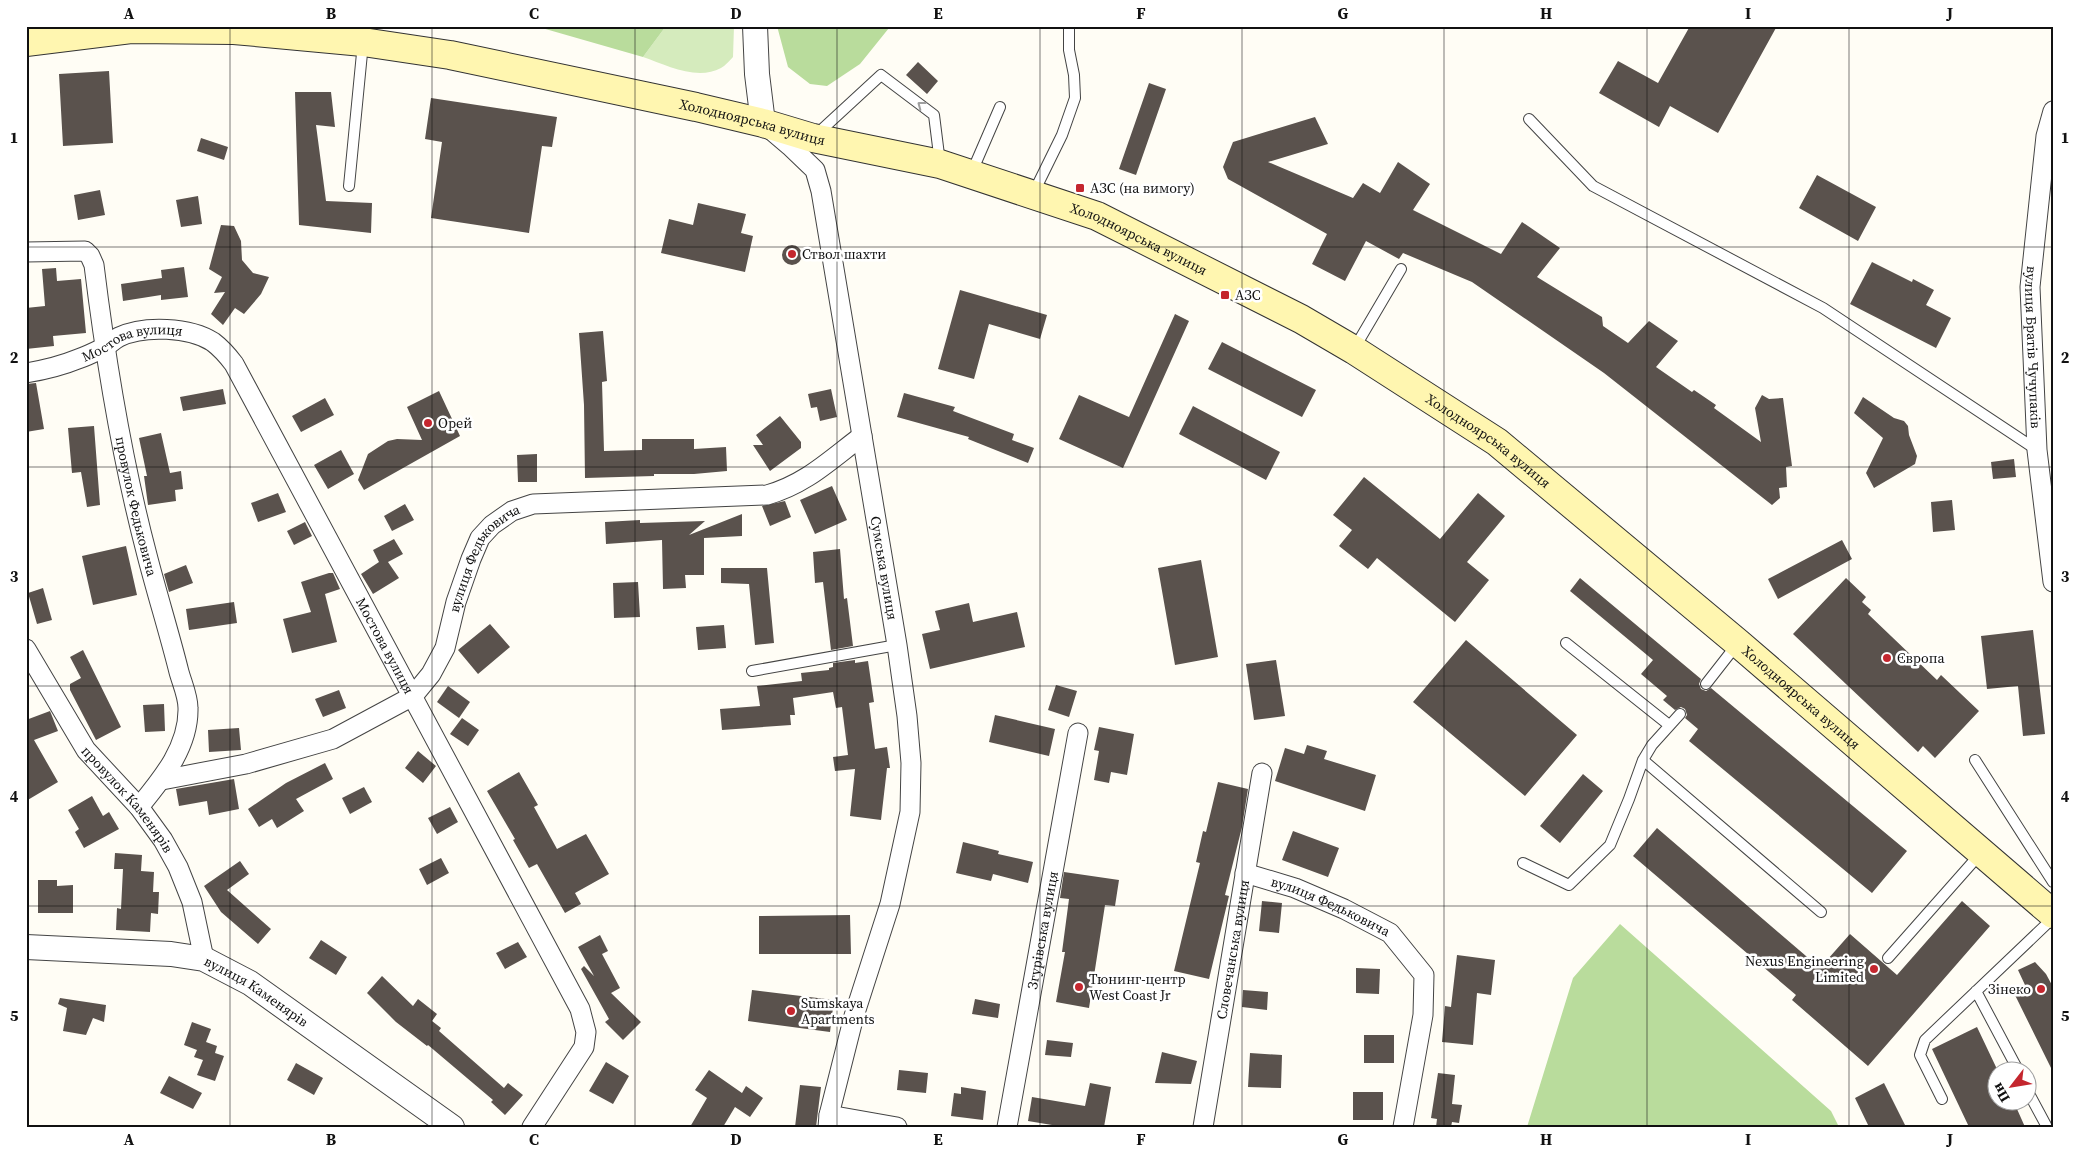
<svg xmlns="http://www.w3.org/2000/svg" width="2079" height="1153" font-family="'Source Serif 4',serif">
	<rect width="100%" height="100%" fill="#fffdf5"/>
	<path fill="#d5ebbd" d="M666,26h68l-1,31c-4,4 -8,9 -12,11 -24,13 -55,-3 -78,-11z"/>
	<path fill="#b9dc9c" d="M535,26h131l-23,31z
		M777,26h111l1,2 -29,36 -33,22 -17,-2 -22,-17z
		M1620,924l211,187 8,16h-312l46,-149z"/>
	<path fill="#5a524d" d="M1690,26h87l-59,107 -48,-27 -11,21 -60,-34 19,-32 40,22z
		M918,62l20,19 -11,13 -21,-19z
		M109,71l4,72 -50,3 -4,-72z
		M1149,83l17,6 -30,86 -17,-6z
		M295,92h36l4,35 -19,-2 10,76 46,2 -1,30 -72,-8z
		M431,98l126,19 -5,30 -10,-1 -13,87 -98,-15 11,-76 -17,-3z
		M1315,117l13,27 -60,18 85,36 10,-15 17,10 18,-31 32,22 -17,26 88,44 21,-32 38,26 -23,29 65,40 1,9 25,17 21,-22 29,20 -22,26 36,25 2,-2 22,15 -2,3 47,34 -6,-34 7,-13 7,4 14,-1 9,68 -6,1 1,20 -8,1 1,10 -8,7 -168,-132 -132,-91 -69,-29 -4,6 -33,-18 -21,40 -33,-17 15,-30 -99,-55 -5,-12 10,-25z
		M201,138l27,9 -4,13 -27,-9z
		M1817,175l59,32 -18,34 -59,-33z
		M100,190l5,25 -27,5 -4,-25z
		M198,196l4,28 -21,3 -5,-27z
		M698,203l48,11 -5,19 12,3 -8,36 -84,-19 8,-34 24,6z
		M221,225l13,1 7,15 1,19 11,13 16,4 -8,17 -17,20 -9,-6 -12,17 -12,-11 14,-22 -11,1 8,-16 -13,-8z
		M782 255a10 10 0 1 1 20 0a10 10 0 1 1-20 0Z
		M1872,262l40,20 1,-3 21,11 -8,15 25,13 -15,30 -86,-44z
		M184,267l4,30 -27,3v-5l-38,6 -2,-17 41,-6 -1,-8z
		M56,268l1,13 24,-2 5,54 -33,3 1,10 -28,3v-41l19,-2 -3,-37z
		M960,290l87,25 -7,24 -51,-15 -15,55 -36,-10z
		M1175,314l14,7 -66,147 -64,-29 20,-44 50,22z
		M603,331l4,50 -5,1 2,69 38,-1v-11h52v10l32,-2 1,24 -33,3h-40v2l-69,2 -1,-73 -5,-72z
		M1222,342l94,48 -14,27 -94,-48z
		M36,383l8,46 -18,3v-48z
		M223,389l3,15 -43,7 -3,-14z
		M831,389l6,28 -17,4 -3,-14 -6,1 -3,-14z
		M439,391l21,45 -96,54 -6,-10 10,-26 20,-13 9,-2 25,1 -15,-33z
		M904,393l51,14 -2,4 61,23 -2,6 22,8 -6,15 -60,-24 1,-2 -72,-20z
		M1863,397l31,21 10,3 4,5 1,9 8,21 -2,8 -41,24 -8,-15 17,-35 -29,-25z
		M325,398l9,17 -33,17 -9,-16z
		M1193,406l87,46 -14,28 -87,-46z
		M780,416l21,26v6l-31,23 -17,-26h10l-7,-10z
		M94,426l6,79 -13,2 -6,-35 -9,1 -4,-45z
		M161,433l9,40 11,-2 2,18 -8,1 1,11 -28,4 -4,-29h3l-8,-38z
		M341,450l13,24 -26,15 -14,-24z
		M537,454v28h-19l-1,-27z
		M2014,459l2,18 -23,2 -2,-17z
		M1364,477l76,62 38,-46 27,23 -38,46 22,18 -34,42 -78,-64 -9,11 -29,-23 13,-16 -19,-15z
		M832,486l15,34 -32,14 -15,-34z
		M278,493l8,19 -28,10 -7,-19z
		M1952,500l3,30 -22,2 -2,-30z
		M785,501l6,16 -21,9 -8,-20z
		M405,504l9,16 -22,11 -8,-15z
		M742,514v22l-38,2v37h-19l1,13 -23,1 -1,-49 -56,4 -1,-22 35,-2v3l65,-2 -16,14z
		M305,522l7,14 -18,9 -7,-14z
		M394,539l9,15 -15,8 11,16 -26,16 -12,-20 18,-12 -6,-12z
		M1842,540l10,19 -74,40 -10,-20z
		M126,546l11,49 -44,10 -11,-49z
		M840,549l4,50 3,-1 6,48 -22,4 -8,-68 -8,1 -2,-31z
		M1201,560l17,97 -43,8 -17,-97z
		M186,565l7,18 -24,9 -5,-18z
		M721,568h46l7,75 -19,2 -6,-61 -28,-1z
		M329,573h4l7,16 -15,5 12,48 -45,11 -9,-34 28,-7 -10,-30z
		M1580,578l121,101 -2,5 2,5 5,2 5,-3 196,163 -35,42 -183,-152 9,-12 -13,-11 2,-3 -2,-6 -4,-2 -6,3 -12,-10 4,-4 -26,-22 12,-14 -83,-69z
		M1846,578l20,19 -4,5 9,8 -3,4 69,66 4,-5 38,36 -44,47 -12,-12 -5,6 -125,-118z
		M638,582l2,35 -26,1 -1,-35z
		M43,588l9,32 -15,4 -9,-31z
		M234,602l3,21 -48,7 -3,-21z
		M969,603l4,19 44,-10 8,35 -95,22 -8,-35 18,-4 -5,-19z
		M490,624l20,23 -32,27 -20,-24z
		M724,625l2,23 -28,2 -2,-23z
		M2033,630l12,104 -22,2 -5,-50 -31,3 -6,-53z
		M1466,640l111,95 -52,61 -112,-94z
		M83,650l38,77 -25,13 -26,-50v-6l11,-6 -11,-21z
		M855,660v3l13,-2 6,41 -5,1 6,46 12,-2 3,21h-3l-6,52 -31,-4 5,-47 -20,2 -2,-14 15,-2 -6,-48 -6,1 -3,-16 -40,6 2,17h-5l1,10 -69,5 -2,-21 40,-3 -3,-20 45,-5 -1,-8 28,-3v-2l4,-1v-4z
		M1276,660l9,56 -31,4 -8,-56z
		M1056,685l21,6 -8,26 -21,-7z
		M448,686l22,16 -11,16 -22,-16z
		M339,690l7,18 -23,9 -8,-18z
		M164,704l1,27 -20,1 -2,-27z
		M50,711l8,20 -24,9 24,42 -32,19v-81z
		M995,715l60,14 -6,27 -60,-14z
		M462,718l17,12 -11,16 -18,-12z
		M1099,727l35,7 -7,41 -16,-3 -2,11 -15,-3 5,-29 -5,-1z
		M239,728l2,22 -32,2 -1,-22z
		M1307,745l20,6 -3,8 52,16 -11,36 -90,-30 10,-33 19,6z
		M418,751l18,15 -13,17 -18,-15z
		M325,763l8,16 -37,20 8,12 -27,17 -5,-9 -13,8 -11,-18 38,-26z
		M519,772l19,33 -4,2 23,42 29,-15 23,40 -34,19 6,11 -16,9 -28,-49 -8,4 -16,-28 2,-1 -28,-48z
		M1583,774l20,17 -43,52 -20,-17z
		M234,779l5,30 -30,6 -2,-14 -28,5 -3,-17z
		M1218,782l30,7 -6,38 -17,68 4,1 -20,83 -35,-8 26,-108 -4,-1 7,-31 3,1z
		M364,787l8,15 -22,12 -8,-16z
		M92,796l11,20 6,-4 10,17 -35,19 -9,-16 4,-3 -11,-19z
		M450,807l8,15 -21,12 -9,-16z
		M1657,828l163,140 30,-34 47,41 65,-74 28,25 -122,140 -76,-66 4,-5 -163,-139z
		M1293,831l46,17 -11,29 -46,-17z
		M963,842l36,9 -1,3 35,8 -5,21 -35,-9 -2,7 -35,-8z
		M115,853l27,2 -1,16 13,1 -1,20h6l-1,22 -7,-1 -1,19 -34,-2 1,-22 4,1 2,-40h-9z
		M441,858l8,15 -22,12 -8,-16z
		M240,861l9,13 -22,16 44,39 -13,15 -37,-32 -17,-26z
		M1064,872l55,8 -4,26 -10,-1 -16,103 -33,-6 9,-50h-3l7,-53 -9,-1z
		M38,880h19v6l16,-1v28h-35z
		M1262,901l20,2 -3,30 -20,-2z
		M850,915l1,39h-92v-38z
		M600,935l8,16 -6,3 18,34 -9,5 30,29 -18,18 -18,-18 4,-3 -28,-50 3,-3 10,10 -16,-29z
		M321,940l26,17 -11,18 -27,-17z
		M518,942l9,15 -22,12 -9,-16z
		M1457,955l38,5 -4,35 -14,-2 -4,52 -31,-3 3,-36 6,1z
		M2035,962l11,12 7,13v85l-40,-81 12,-6 -7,-15z
		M1356,968l24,1 -1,25 -23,-1z
		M382,976l31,30 5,-7 19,15 -5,7 9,7 -2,3 65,57 4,-5 15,12 -18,20 -14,-13 2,-2 -65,-55 -1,1 -31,-24 -29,-29z
		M752,990l82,10 -4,32 -82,-11z
		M1243,990l25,2 -1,18 -25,-3z
		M60,998l46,7 -2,17 -11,-4 -7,17 -23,-4 4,-23 -9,-4z
		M975,999l25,5 -2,14 -26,-4z
		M192,1022l19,7 -5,13 11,4 -2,7 9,3 -9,25 -18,-6 6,-15 -9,-3 3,-7 -13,-5z
		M1977,1027l19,40v33h17l12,27h-56l-37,-78z
		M1364,1035h30v28h-30z
		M1047,1040l26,3 -2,14 -26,-2z
		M1162,1052l35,9 -6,23 -36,-1z
		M1250,1053l32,2 -1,33 -33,-1z
		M606,1062l23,14 -16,28 -24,-13z
		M296,1063l27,15 -9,17 -27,-15z
		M709,1070l33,23 4,-7 17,12 -13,19 -15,-10 -12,20h-33l17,-29 -12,-8z
		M899,1070l29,3 -2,20 -29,-3z
		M1438,1073l17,2 -3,29 10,1 -3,18 -7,-1 -1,5h-15l1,-8 -6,-1z
		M169,1076l33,17 -9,16 -33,-16z
		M1090,1083l21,4 -7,40h-40l-36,-6 4,-24 53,9z
		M1884,1083l22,44h-37l-14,-29z
		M800,1085l21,2 -5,40h-21z
		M961,1087l25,4 -3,29 -32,-4 3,-23 7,1z
		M1353,1092h30v28h-30z"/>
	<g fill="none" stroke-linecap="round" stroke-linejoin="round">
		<defs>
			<path id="service" d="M1529,119l64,67 230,122 214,142
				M817,134l64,-59 53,40 6,48
				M971,174l29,-67
				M349,186l14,-143
				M1033,194l29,-59 13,-37 -1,-23 -5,-25v-24
				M1354,349l47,-80
				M1566,643l103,82
				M752,671l145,-26
				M1706,684l32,-41
				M1643,760l178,152
				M1975,760l78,122
				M1523,863l46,22 41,-40 19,-46 14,-39 9,-15 28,-31
				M1888,958l92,-104
				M1976,991l42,79
				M2026,1088l21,39
				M1942,1099l-22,-44 5,-15 128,-122"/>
			<g id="minor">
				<path id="s1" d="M2053,111l-7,25 -16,151 7,163 16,132"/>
				<path id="s2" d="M770,129l20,17 25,24 6,21 76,454 10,71 4,47 -1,49 -20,92 -36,112 -25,99 -1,12"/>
				<path id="s3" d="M26,252l59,-1 5,5 4,9c12,98 28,195 53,290 10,39 22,77 32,117 3,11 9,24 9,36 1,39 -26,71 -49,99"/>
				<path id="s4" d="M26,373c18,-3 35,-7 52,-14 9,-3 17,-7 25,-11 6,-3 10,-8 16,-11 25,-12 71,-10 94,5 8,6 15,14 21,22l346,645 6,23 -2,15 -52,80"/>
				<path id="s5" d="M26,649l60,101 53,57 24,33 15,27 14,35 12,57"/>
				<path id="s6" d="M162,780l84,-16 87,-25 80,-43 18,-22 14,-26 11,-46 15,-43 9,-21 12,-13 20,-14 21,-7 234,-9c39,-11 63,-35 95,-59"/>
				<path id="s7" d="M1245,873l50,15 49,21 46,24 34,42 -1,40 -20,112"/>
				<path d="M829,1115l68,12"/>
				<path id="s8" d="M1007,1127l71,-394"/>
				<path id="s9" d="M1203,1127l59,-354"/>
			</g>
			<g id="tertiary">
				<path d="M755,26l2,48 6,49"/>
				<path id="s10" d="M26,947l145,7 33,5 46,24 202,144"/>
			</g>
			<g id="secondary">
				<path id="s11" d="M26,42l105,-13 103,1 129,12 87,13 246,52 67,16 50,15 127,26 157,52 204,103 53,31 143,92 241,201 315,271"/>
			</g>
		</defs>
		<use href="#service" stroke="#444" stroke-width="12"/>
		<use href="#minor" stroke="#444" stroke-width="21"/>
		<use href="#tertiary" stroke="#444" stroke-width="26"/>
		<use href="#secondary" stroke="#333" stroke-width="30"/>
		<use href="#service" stroke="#fff" stroke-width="10"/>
		<use href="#minor" stroke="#fff" stroke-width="19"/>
		<use href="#tertiary" stroke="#fff" stroke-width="24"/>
		<use href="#secondary" stroke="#fff6b0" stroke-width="28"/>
	</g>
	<defs><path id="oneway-chevron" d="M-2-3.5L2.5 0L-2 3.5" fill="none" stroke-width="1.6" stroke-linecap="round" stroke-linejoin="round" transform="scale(1.25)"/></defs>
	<use stroke="#a0a0a0" href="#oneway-chevron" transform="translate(921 105) rotate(-143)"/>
	<path fill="none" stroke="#111" stroke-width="1" stroke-opacity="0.55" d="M230,26v1101M432,26v1101M635,26v1101M837,26v1101M1040,26v1101M1242,26v1101M1444,26v1101M1647,26v1101M1849,26v1101M26,247h2027M26,467h2027M26,686h2027M26,906h2027"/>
	<g fill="#c4262e" stroke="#fff" stroke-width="2">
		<rect x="1075" y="183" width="10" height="10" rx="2.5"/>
		<circle cx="792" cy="254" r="5"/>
		<rect x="1220" y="290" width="10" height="10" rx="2.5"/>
		<circle cx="428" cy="423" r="5"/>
		<circle cx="1887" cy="658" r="5"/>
		<circle cx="1874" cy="969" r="5"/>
		<circle cx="1079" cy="987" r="5"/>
		<circle cx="2041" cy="989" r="5"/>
		<circle cx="791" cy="1011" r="5"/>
	</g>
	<g text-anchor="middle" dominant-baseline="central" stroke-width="5" stroke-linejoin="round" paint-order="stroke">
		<g font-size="14" fill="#111" stroke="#fff">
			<text stroke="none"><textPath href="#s11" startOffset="736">Холодноярська вулиця</textPath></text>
			<text stroke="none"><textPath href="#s11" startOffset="1141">Холодноярська вулиця</textPath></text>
			<text stroke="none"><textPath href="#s4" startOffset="112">Мостова вулиця</textPath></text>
			<text stroke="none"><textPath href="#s1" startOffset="238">вулиця Братів Чучупаків</textPath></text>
			<text stroke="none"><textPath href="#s11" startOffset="1546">Холодноярська вулиця</textPath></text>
			<text stroke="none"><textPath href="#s3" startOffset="321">провулок Федьковича</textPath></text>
			<text stroke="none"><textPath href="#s6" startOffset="426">вулиця Федьковича</textPath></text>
			<text stroke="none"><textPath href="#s2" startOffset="465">Сумська вулиця</textPath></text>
			<text stroke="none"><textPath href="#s4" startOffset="548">Мостова вулиця</textPath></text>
			<text stroke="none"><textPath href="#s11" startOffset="1951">Холодноярська вулиця</textPath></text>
			<text stroke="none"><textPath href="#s5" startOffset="182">провулок Каменярів</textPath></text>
			<text stroke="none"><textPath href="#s7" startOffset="92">вулиця Федьковича</textPath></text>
			<text stroke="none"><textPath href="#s8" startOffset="200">Згурівська вулиця</textPath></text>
			<text stroke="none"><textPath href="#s9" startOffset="180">Словечанська вулиця</textPath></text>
			<text stroke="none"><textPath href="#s10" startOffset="240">вулиця Каменярів</textPath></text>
		</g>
		<g font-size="14" fill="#111" stroke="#fff" text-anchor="start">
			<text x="1090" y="188">АЗС (на вимогу)</text>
			<text x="802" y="254">Ствол шахти</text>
			<text x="1235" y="295">АЗС</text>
			<text x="438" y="423">Орей</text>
			<text x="1897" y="658">Європа</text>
			<text x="1864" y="961" text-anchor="end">Nexus Engineering<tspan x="1864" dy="16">Limited</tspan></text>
			<text x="1089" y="979">Тюнинг-центр<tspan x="1089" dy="16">West Coast Jr</tspan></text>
			<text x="2031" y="989" text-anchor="end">Зінеко</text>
			<text x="801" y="1003">Sumskaya<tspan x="801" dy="16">Apartments</tspan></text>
		</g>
	</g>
	<rect width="2079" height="1153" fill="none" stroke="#ffffff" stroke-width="55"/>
	<g transform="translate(2012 1086) rotate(239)"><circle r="24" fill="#ffffff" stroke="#a0a0a0"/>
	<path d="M0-4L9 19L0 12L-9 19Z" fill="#c4262e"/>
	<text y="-8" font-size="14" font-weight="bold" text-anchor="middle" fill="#111111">Пн</text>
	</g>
	<rect x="28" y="28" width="2024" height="1098" fill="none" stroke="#111" stroke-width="2"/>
	<g font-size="16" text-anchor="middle" font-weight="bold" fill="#111">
		<text x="129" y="19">A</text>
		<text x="331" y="19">B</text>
		<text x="534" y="19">C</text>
		<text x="736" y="19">D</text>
		<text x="938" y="19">E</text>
		<text x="1141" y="19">F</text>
		<text x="1343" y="19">G</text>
		<text x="1546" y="19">H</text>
		<text x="1748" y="19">I</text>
		<text x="1950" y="19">J</text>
		<text x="14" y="143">1</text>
		<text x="2065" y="143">1</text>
		<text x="14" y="363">2</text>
		<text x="2065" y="363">2</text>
		<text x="14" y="582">3</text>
		<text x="2065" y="582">3</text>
		<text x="14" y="802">4</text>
		<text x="2065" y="802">4</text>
		<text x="14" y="1021">5</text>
		<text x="2065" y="1021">5</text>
		<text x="129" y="1145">A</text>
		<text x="331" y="1145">B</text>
		<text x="534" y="1145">C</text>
		<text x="736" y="1145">D</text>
		<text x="938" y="1145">E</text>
		<text x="1141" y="1145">F</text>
		<text x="1343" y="1145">G</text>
		<text x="1546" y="1145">H</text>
		<text x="1748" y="1145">I</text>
		<text x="1950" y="1145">J</text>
	</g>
</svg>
